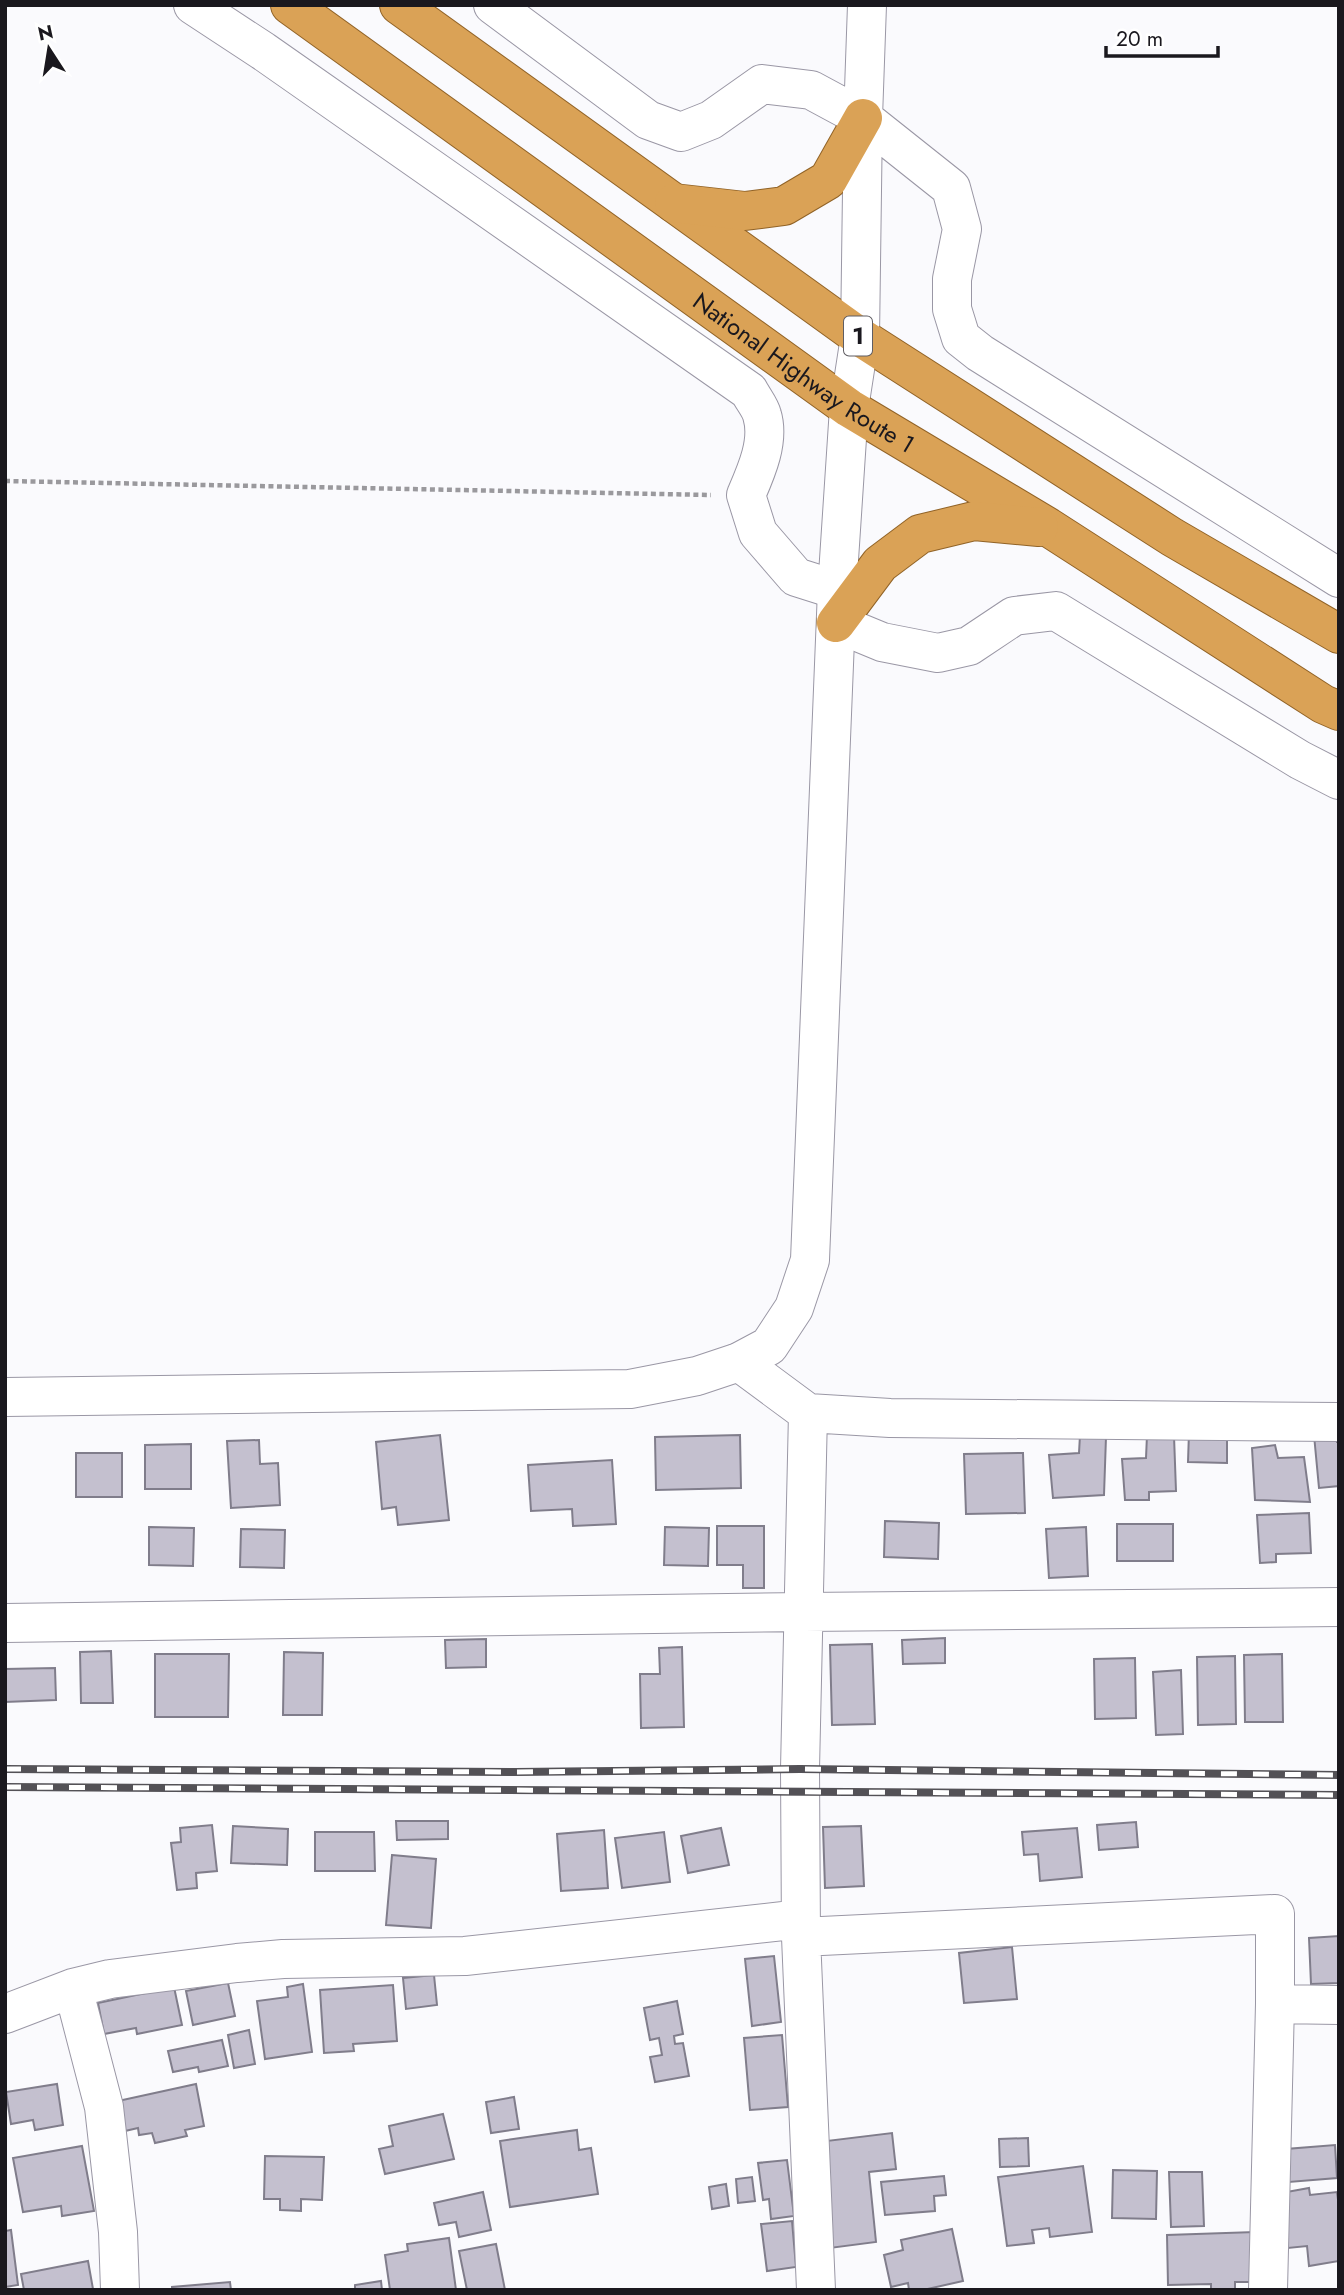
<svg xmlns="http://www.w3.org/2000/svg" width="1344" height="2295" font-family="Jost,sans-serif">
	<rect width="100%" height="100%" fill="#fafafd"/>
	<path fill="#c4c0cf" stroke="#807d8b" stroke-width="2" d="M1189,1432l38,1v30l-39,-1z
		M1336,1433l1,9h2v44l-20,2 -5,-53z
		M440,1435l9,85 -51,5 -2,-18 -14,2 -6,-67z
		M740,1435l1,53 -85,2 -1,-53z
		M1080,1435l26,2 -2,58 -51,3 -4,-43 30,-2z
		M1147,1435l27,1 2,55 -27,1v8h-24l-3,-41 24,-1z
		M259,1440l1,24 18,-1 2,42 -49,3 -4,-67z
		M191,1444v45h-46v-44z
		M1275,1445l3,13 26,-1 6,45 -55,-2 -3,-52z
		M76,1453h46v44h-46z
		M1023,1453l2,60 -59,1 -2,-60z
		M612,1460l4,64 -43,2 -1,-17 -41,2 -3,-46z
		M1309,1513l2,40 -35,1v8l-16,1 -3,-48z
		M885,1521l54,2 -1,36 -54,-2z
		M1117,1524h56v37h-56z
		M717,1526h47v62h-21v-23h-26z
		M149,1527l45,1 -1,38 -44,-1z
		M665,1527l44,1 -1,38 -44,-1z
		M1086,1527l2,49 -39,2 -3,-49z
		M241,1529l44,1 -1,38 -44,-1z
		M945,1638v25l-42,1 -1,-24z
		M486,1639v28l-40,1 -1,-28z
		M872,1644l3,80 -43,1 -2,-80z
		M682,1647l2,80 -43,1 -1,-54h20l-1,-26z
		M111,1651l2,52h-32l-1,-51z
		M284,1652l39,1 -1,62h-39z
		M155,1654h74l-1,63h-73z
		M1282,1654l1,68h-38l-1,-67z
		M1235,1656l1,68 -38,1 -1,-68z
		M1135,1658l1,60 -41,1 -1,-60z
		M55,1668l1,32 -51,2v-33z
		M1181,1670l2,64 -27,1 -3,-63z
		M396,1821h52v18l-51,1z
		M1136,1822l2,25 -39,3 -2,-25z
		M212,1825l5,46 -21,2 1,15 -20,2 -6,-47 10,-1 -1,-14z
		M233,1826l55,3 -1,36 -56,-2z
		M861,1826l3,60 -39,2 -2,-61z
		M721,1828l8,37 -41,8 -7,-37z
		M1077,1828l5,49 -42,4 -2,-27 -14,1 -2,-23z
		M604,1830l4,58 -47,3 -4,-57z
		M315,1832h59l1,39h-60z
		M664,1832l6,50 -48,6 -7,-50z
		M392,1855l44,4 -5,69 -45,-3z
		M1339,1936v47l-28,1 -2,-46z
		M1012,1947l5,52 -53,4 -5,-50z
		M774,1956l7,66 -29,4 -7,-67z
		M434,1975l3,30 -31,4 -3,-31z
		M228,1983l7,33 -42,9 -7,-34z
		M303,1984l9,68 -47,7 -8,-58 31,-4 -1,-10z
		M393,1985l4,56 -44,3 1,7 -30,2 -4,-63z
		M174,1987l8,38 -45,9 -1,-6 -32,6 -6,-31z
		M677,2001l6,33 -9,2 1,8 8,-1 6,33 -34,6 -5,-25 12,-2 -3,-17 -9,2 -6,-32z
		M249,2030l6,34 -21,4 -6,-33z
		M782,2035l6,72 -38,3 -6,-72z
		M222,2040l6,26 -29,6 -1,-5 -25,5 -5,-21z
		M57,2084l6,41 -28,5 -2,-10 -22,4 -5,-32z
		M196,2084l8,42 -19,4 2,6 -32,7 -3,-10 -13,2 -1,-7 -13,3 -7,-30z
		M514,2097l5,32 -28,4 -5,-31z
		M443,2114l11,45 -69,15 -6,-25 14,-3 -4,-20z
		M577,2130l2,20 12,-2 7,46 -88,13 -10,-66z
		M892,2133l4,36 -27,3 7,70 -46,6 -12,-106z
		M1028,2138l1,28 -29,1 -1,-28z
		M1335,2145l2,33 -48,4 -3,-33z
		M82,2146l12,65 -32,5 -1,-10 -38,6 -10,-54z
		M265,2156l59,1 -2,43 -21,-1v12l-21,-1v-11h-16z
		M787,2160l7,56 -23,3 -2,-20 -6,1 -5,-37z
		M1083,2166l9,66 -42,5 -1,-9 -17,2 2,13 -27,3 -9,-69z
		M1113,2170l44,1 -1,48 -44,-1z
		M1169,2172h33l2,54 -33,1z
		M944,2176l2,19 -12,1 1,15 -50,4 -4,-33z
		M752,2177l3,24 -17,2 -2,-24z
		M726,2184l3,22 -17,3 -3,-22z
		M1309,2188l1,7 27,-3 2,15v54l-30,5 -2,-20 -19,2 -7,-55z
		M483,2192l8,38 -32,7 -3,-15 -17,3 -5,-22z
		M792,2221l4,46 -29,4 -6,-47z
		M952,2229l11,52 -40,9h-14l-1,-7 -17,4 -7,-32 19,-5 -2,-10z
		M11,2230l7,55 -13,2v-56z
		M1255,2232l1,50h-21v8h-24v-6l-43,1 -1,-50z
		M449,2238l7,52h-66l-5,-35 23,-4 -1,-7z
		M496,2244l9,46h-38l-8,-39z
		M88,2261l5,28 -69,1 -3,-16z
		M381,2281l1,9h-27v-5z
		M230,2282l1,8h-59v-3z"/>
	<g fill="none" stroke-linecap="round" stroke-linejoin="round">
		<defs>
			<path id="minor" d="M193,5l70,46 486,340c4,8 11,16 13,24 8,26 -6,57 -16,80l12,38 38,44 41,13
				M493,5l155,115 33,12 30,-12 51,-36 49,6 52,28 88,70 11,41 -10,50v30l9,29 19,15 359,225
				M860,337l3,-219 4,-113
				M836,623l46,19 56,11 31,-7 45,-30 42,-5 244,149 39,20
				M739,1362l69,51 82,5 449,4
				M808,1413l-8,356 1,168 15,353
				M5,1623l799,-11 535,-5
				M801,1937l474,-23v90l64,1
				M73,1988l31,119 14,125 2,58
				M5,2014l68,-26 37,-9 127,-16 46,-4 182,-3 336,-37
				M1268,2290l7,-286"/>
			<path id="tertiary" d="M5,1397l625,-8 67,-13 42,-14 30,-16 25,-38 16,-48 27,-670 12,-182 11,-71"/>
			<g id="trunk">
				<path id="s1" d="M290,5l559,403 199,119 275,177 16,7"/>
				<path d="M399,5l461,332 312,200 167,97"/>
				<path d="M674,203l71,8 39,-5 44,-26 35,-62"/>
				<path d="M836,623l44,-59 40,-30 54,-13 65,6"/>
			</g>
		</defs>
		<use href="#minor" stroke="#9a97a5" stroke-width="40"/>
		<use href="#tertiary" stroke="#9a97a5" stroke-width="40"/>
		<use href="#trunk" stroke="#916327" stroke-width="40"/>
		<path stroke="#9a999d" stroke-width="4.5" stroke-dasharray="5 3.5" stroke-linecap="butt" d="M5,481l706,14"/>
		<use href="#minor" stroke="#fff" stroke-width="38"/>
		<use href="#tertiary" stroke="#fff" stroke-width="38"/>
		<use href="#trunk" stroke="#daa256" stroke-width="38"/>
		<defs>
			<path id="rail" d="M5,1769l510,3 285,-3 539,6
				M5,1787l1334,8"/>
		</defs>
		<use href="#rail" stroke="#535156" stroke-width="8"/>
		<use href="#rail" stroke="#fff" stroke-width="5" stroke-dasharray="16" stroke-linecap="butt"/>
	</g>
	<g text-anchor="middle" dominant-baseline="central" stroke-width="7" stroke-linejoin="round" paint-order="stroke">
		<rect fill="#fff" stroke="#5f5d62" stroke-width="2" x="844" y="316.5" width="28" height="39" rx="5"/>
		<g font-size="23" font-weight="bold" fill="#1a181e">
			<text x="858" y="336">1</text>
		</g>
		<g font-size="24" fill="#1a181e" stroke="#fff">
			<text stroke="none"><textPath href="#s1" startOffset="632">National Highway Route 1</textPath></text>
		</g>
	</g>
	<rect width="1344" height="2295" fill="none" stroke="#1a181e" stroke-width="14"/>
	<g transform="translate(49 49) rotate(348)" stroke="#ffffff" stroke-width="5" paint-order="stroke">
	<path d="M0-5L12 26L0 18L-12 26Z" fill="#1a181e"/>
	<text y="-10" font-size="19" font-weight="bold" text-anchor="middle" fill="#1a181e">N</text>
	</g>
	<path d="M1106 46v10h112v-10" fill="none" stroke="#1a181e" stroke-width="3.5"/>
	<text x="1116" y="46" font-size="21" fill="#1a181e" stroke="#ffffff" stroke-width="5" paint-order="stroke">20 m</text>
</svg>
